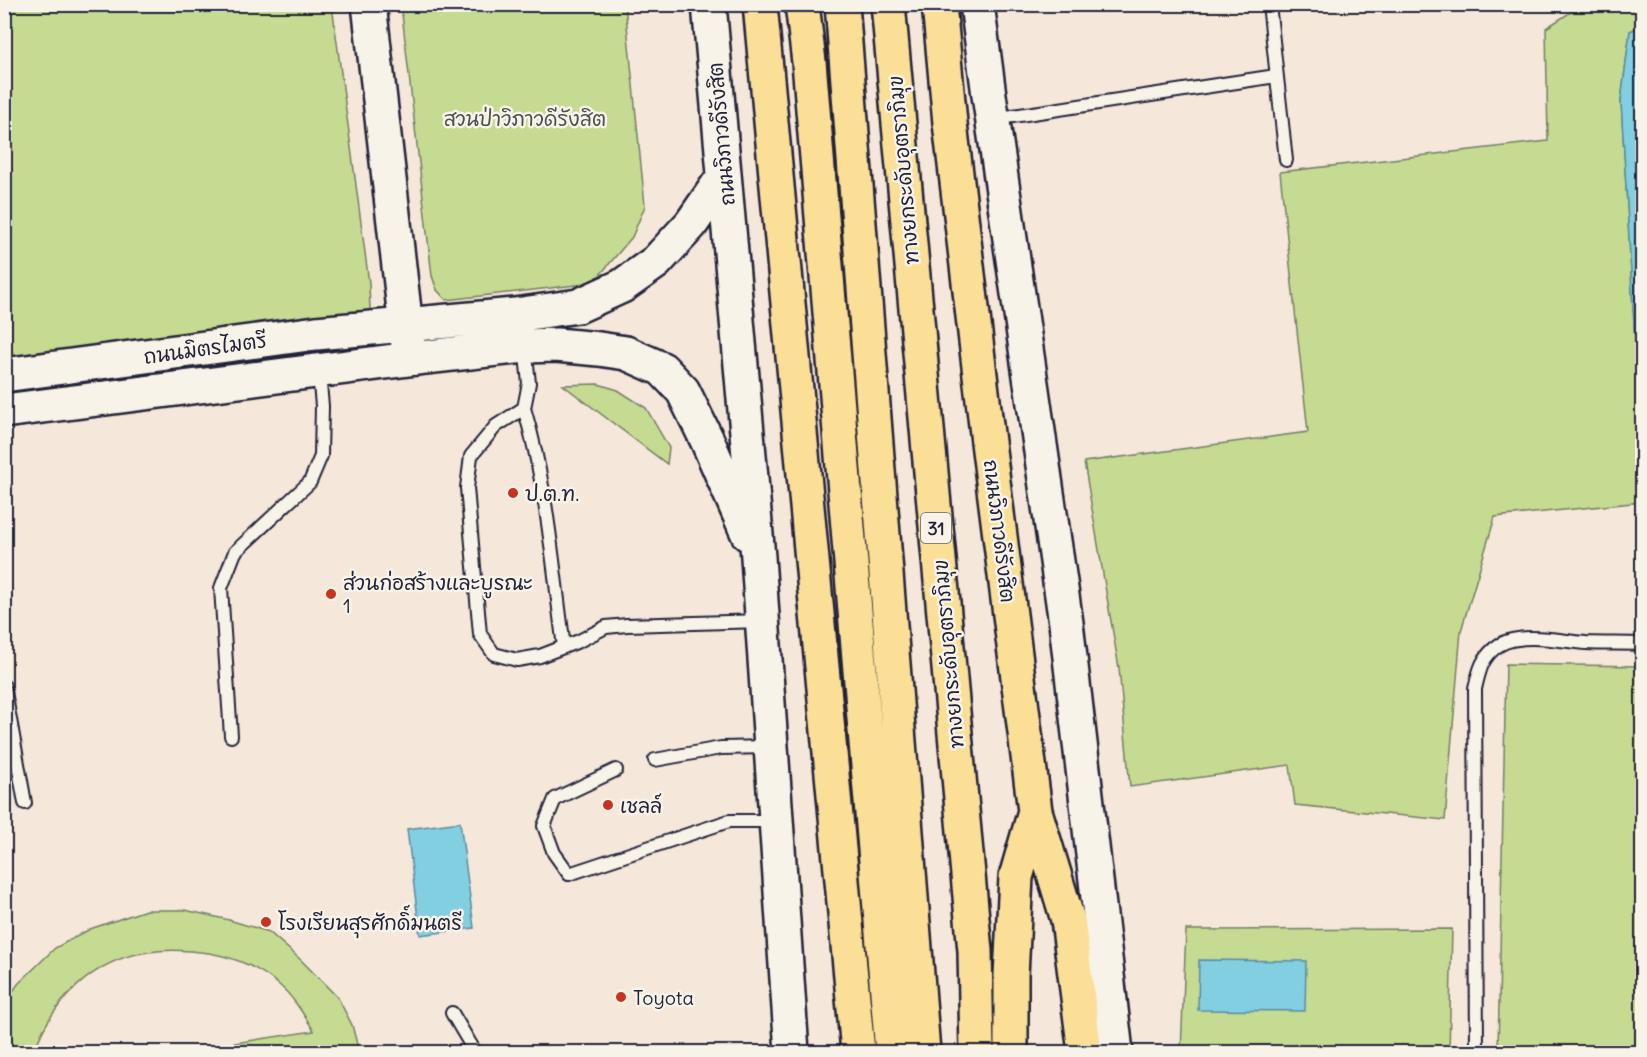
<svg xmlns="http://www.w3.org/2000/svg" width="1647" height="1057" font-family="Delius,'Playpen Sans Thai',sans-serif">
	<rect width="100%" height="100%" fill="#f5e7d9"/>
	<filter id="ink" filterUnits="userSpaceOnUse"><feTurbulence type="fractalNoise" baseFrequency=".0167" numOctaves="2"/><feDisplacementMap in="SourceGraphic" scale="12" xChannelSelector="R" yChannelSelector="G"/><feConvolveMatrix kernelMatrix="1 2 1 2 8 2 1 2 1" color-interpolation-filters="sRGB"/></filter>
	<g filter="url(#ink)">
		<path fill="#c5db91" stroke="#747e66" stroke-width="1.5" d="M4,5h328l37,278 1,27 -365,47z
			M401,5h224l20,201 -13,31 -39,46 -147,17 -9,-10 -5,-14z
			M1582,5h60v21l-12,5 -9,70 21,360v41l-147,15 -34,114 -16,189 -150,-15 -5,-40 -160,22 -11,-119 -35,-206 224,-30 -28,-260 268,-31 -2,-113z
			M598,384l20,6 28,18 23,40 -2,16 -104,-79z
			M1506,664l136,2v386h-144z
			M146,910h39l44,10 40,12 32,28 37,38 14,27 7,27h-185l140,-21c-10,-16 -21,-35 -36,-47 -25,-21 -56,-31 -88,-33 -14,-1 -28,-1 -42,1 -54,7 -97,50 -114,100h-29v-49l13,-19 37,-36 35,-19z
			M1452,929l-3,123h-268l5,-122z"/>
		<path fill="#83cfe2" stroke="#5c8a9f" stroke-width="1.5" d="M1642,26v435l-21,-360 9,-70z
			M460,822l14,106 -54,7 -13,-106z
			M1199,960l107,1 -1,50 -107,-1z"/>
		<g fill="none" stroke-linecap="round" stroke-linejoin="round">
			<defs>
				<path id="lane" d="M1269,4l17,156
					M993,119l283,-43
					M525,347l4,36 -5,25 -28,18 -25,30 -4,32 13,146 14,20 23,6 23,-4 39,-15 27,-14 21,-2 135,-4
					M524,408c23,77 29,159 40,239
					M4,686l21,117
					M231,736l-10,-148 14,-36 75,-70 11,-26 1,-50 -3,-33
					M655,760l66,-12 48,-1
					M616,770l-61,29 -11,27 10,27 15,21 160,-53h47
					M452,1013l23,39
					M1477,1052l-2,-363c4,-18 7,-33 24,-44 22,-13 62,-4 87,-2 19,1 38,0 56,1"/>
				<path id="secondary" d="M369,4l39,341
					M709,4l49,553 34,495
					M977,4l12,91 77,528 50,429
					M4,375l312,-42 199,-18 63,-9 44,-20 34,-24 35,-38 33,-48
					M4,411l405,-52 116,-13 31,-1 43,4 27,4 36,16 21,22 24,49 41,94"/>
				<path id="highway" d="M760,4l98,1048
					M802,4l7,58 83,990
					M842,4l81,1048
					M888,4l87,947 2,101
					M939,4l11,119 38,319 47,369 33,109 17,132
					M1011,1052v-76l5,-99 19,-66"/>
			</defs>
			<use href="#lane" stroke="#22223b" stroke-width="16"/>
			<use href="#secondary" stroke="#22223b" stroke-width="38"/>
			<use href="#highway" stroke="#22223b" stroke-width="38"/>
			<use href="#lane" stroke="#f7f3e8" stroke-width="12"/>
			<use href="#secondary" stroke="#f7f3e8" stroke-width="33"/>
			<use href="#highway" stroke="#fbdf96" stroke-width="33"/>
		</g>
	</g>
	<g fill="#c8321e" stroke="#f7f3e8" stroke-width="2">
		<circle cx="513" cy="493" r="6"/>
		<circle cx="331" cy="594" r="6"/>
		<circle cx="608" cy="805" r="6"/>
		<circle cx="266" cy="922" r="6"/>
		<circle cx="621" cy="997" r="6"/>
	</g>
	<g text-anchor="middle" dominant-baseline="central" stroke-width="5" stroke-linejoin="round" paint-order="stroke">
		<rect fill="#f7f3e8" stroke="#62616f" stroke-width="1.5" x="921" y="513" width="30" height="30" rx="4.5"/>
		<g font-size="18" font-weight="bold" fill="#22223b">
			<text x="936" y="528">31</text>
		</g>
		<g font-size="20" fill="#4b5050" stroke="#f7f3e8">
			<text x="525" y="118">สวนป่าวิภาวดีรังสิต</text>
		</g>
		<g font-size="20" fill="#22223b" stroke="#f7f3e8">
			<text transform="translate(721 134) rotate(-95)">ถนนวิภาวดีรังสิต</text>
			<text transform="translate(903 170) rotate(-95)">ทางยกระดับอุตราภิมุข</text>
			<text transform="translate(205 348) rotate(-8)">ถนนมิตรไมตรี</text>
			<text transform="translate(1000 531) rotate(83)">ถนนวิภาวดีรังสิต</text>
			<text transform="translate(948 654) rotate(-95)">ทางยกระดับอุตราภิมุข</text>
		</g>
		<g font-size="20" fill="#22223b" stroke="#f7f3e8" text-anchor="start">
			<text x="525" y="493">ป.ต.ท.</text>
			<text x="343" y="582">ส่วนก่อสร้างและบูรณะ<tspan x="343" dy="23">1</tspan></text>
			<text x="620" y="805">เชลล์</text>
			<text x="278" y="922">โรงเรียนสุรศักดิ์มนตรี</text>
			<text x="633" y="997">Toyota</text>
		</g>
	</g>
	<rect width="1647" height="1057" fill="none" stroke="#f7f3e8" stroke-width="24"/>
	<rect x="12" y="12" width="1623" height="1033" fill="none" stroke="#22223b" stroke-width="2" filter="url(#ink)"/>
</svg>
